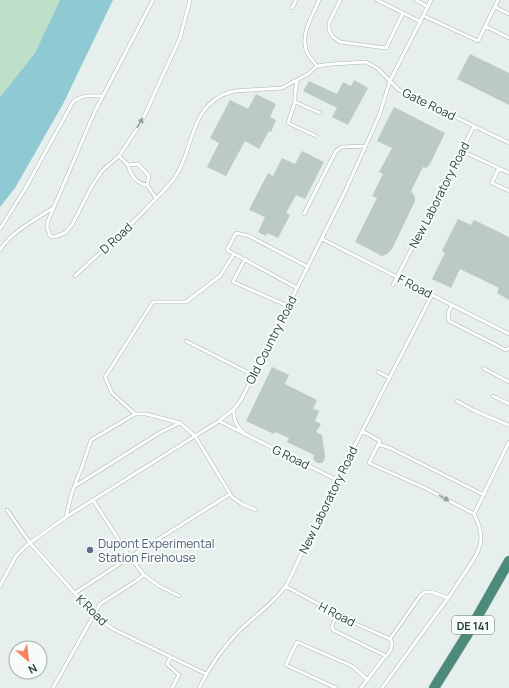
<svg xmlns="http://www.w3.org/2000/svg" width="509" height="688" font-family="Manrope,sans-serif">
	<rect width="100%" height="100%" fill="#e6efeb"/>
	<path fill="#bfe0c8" d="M0,0h60l-25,53 -35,44z"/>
	<path fill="#8ec9d4" d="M60,0h53l-50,104 -48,84 -15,19v-110l35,-44z"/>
	<path fill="#bbcac4" d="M470,54l39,19v32l-52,-26z
		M354,80l14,8 -20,37 -16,-8 5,-9 -34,-17 6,-10 28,13 6,-12 8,4z
		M256,94l20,10 -6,13 6,3 -5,12 -2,-1 -10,18 -14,-8 -19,35 -19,-9 12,-24 -9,-5 20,-38 18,9z
		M394,107l51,26 -15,31 -4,4 -3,-1 -12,24 4,6v4l-23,48 -5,5 -5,2 -27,-14 22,-44 -5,-2 11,-22 -4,-2 13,-24 -15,-7z
		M302,151l22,11 -19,37 -9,-4 -10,18 4,2 -12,23 -11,-5 -1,3 -8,-4 7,-15 -16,-7 19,-37 5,3 9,-18 13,6z
		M458,219l13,6 3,-5 35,17v63l-12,-7 2,-5 -39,-19 -9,19 -19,-9 13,-26 -3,-2z
		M272,367l17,8 -4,9 32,16 -4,9 6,2 -4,10 6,3 -5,8 6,3 3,21 -1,5 -2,2h-5l-4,-4 1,-4 -27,-13 2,-4 -14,-6 -1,2 -28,-13z"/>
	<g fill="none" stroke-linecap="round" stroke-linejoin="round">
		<defs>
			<path id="service" d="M153,0l-58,111 -47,110 -1,6 3,9 4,1 11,-4 7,-8 20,-39 10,-15 17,-15 22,-33 39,-85 10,-38
				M340,0l-11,23v7l4,7 7,5 46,6 17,-35
				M377,0l44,22
				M416,0l12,7
				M495,7l14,7
				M292,8l4,-8
				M424,16l54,25 20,-41
				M485,26l24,12
				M317,66c-5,-6 -12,-13 -12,-22 -2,-14 9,-31 14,-44
				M297,80l-2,14v8l-7,21 28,13
				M295,102l25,11
				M462,151l47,22
				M119,156l9,9
				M499,168l-7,15 17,8
				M147,185l2,-9 -11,-12 -10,1c3,11 8,18 19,20l9,13
				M304,214l32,-63 6,-4 24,-1
				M0,229l25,-40 48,-87c9,-8 18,-6 29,-6
				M322,239l187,95
				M0,250c12,-19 35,-30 53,-42
				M245,259l-12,23 55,24
				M75,276c23,-22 48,-43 71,-67 9,-10 19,-19 27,-29 23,-31 14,-77 61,-89l48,-3 26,-14 9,-8 15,-2 34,-2 11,6 22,22 110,53
				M393,285l81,-159
				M297,288l-70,-38 9,-17 13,3 59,31
				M452,305l-4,8 1,8 57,29 3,-2
				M186,341l67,34
				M483,368l26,14
				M378,372l12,6
				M493,396l16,8
				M457,401l18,10 34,14
				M234,409c-1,9 2,17 9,23
				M135,414l-23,-21 -7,-16 6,-9 42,-66h33l34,-26 14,-22
				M219,421l118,59
				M362,431l18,10 -11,22 58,26 47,25
				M378,444l12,4 94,47
				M75,486l86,-54 19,-9
				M93,500l37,57 14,18 15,11 20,10
				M7,510l23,33 65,73 18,13 93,45
				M66,517l6,-25 10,-25 9,-27 44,-26h11l34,9 15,13 37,61 10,7 14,6
				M0,586l16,-30 11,-11 39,-28 153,-96 15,-12 7,-9 103,-206 35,-78 11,-35 41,-81
				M285,586l67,36 38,17
				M75,593l55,-36 100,-63
				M337,614l-5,12 1,4 53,26
				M171,657l-4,7 12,11 -7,13
				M53,688l47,-84 36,-23 8,-6
				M199,688c11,-22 24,-41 41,-58 16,-15 35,-28 47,-46l50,-104 95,-185
				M336,688l-50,-23 11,-23 55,24 16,14
				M361,688l22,-29 5,-5 3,-5 1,-6 -2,-4 30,-43 5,-4h7l16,6c6,-8 10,-16 16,-24 15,-22 24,-33 10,-60l35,-72
				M382,688l66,-90"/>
			<path id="trunk" d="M434,688l33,-53 42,-74"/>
		</defs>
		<use href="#service" stroke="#a8b8b2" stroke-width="4"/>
		<use href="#trunk" stroke="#c2cac8" stroke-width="11"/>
		<use href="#service" stroke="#fff" stroke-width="3"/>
		<use href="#trunk" stroke="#4c8a7c" stroke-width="10"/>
	</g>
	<defs><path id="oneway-solid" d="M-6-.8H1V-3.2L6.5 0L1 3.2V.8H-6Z"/></defs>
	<g fill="#92a09c">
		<use href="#oneway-solid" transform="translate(140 123) rotate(-60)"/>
		<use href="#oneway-solid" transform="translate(444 498) rotate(29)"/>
	</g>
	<circle fill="#5c6f8a" stroke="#f7fbf9" stroke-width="1.5" cx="90" cy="550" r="4"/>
	<g text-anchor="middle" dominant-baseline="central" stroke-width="4" stroke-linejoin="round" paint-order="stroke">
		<rect fill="#f7fbf9" stroke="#637a73" stroke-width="1" x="452" y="616" width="42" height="18" rx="3"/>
		<g font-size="11" font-weight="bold" fill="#24423a">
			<text x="473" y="625">DE 141</text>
		</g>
		<g font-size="12" fill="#24423a" stroke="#f7fbf9">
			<text transform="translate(429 104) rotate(26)">Gate Road</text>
			<text transform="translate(439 195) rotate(-63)">New Laboratory Road</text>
			<text transform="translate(116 238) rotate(-43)">D Road</text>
			<text transform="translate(415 286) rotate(27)">F Road</text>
			<text transform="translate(271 340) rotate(-63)">Old Country Road</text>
			<text transform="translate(291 457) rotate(26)">G Road</text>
			<text transform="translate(328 500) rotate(-64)">New Laboratory Road</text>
			<text transform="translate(92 610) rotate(44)">K Road</text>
			<text transform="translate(337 614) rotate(27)">H Road</text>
		</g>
		<g font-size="12" fill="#4e5e75" stroke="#f7fbf9" text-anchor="start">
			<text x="98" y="543">Dupont Experimental<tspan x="98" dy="14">Station Firehouse</tspan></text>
		</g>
	</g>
	<g transform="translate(28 660) rotate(152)"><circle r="19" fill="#f7fbf9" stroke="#a3b1ad"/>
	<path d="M0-3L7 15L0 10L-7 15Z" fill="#f4845f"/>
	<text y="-6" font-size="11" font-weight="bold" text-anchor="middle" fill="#24423a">N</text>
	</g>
</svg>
